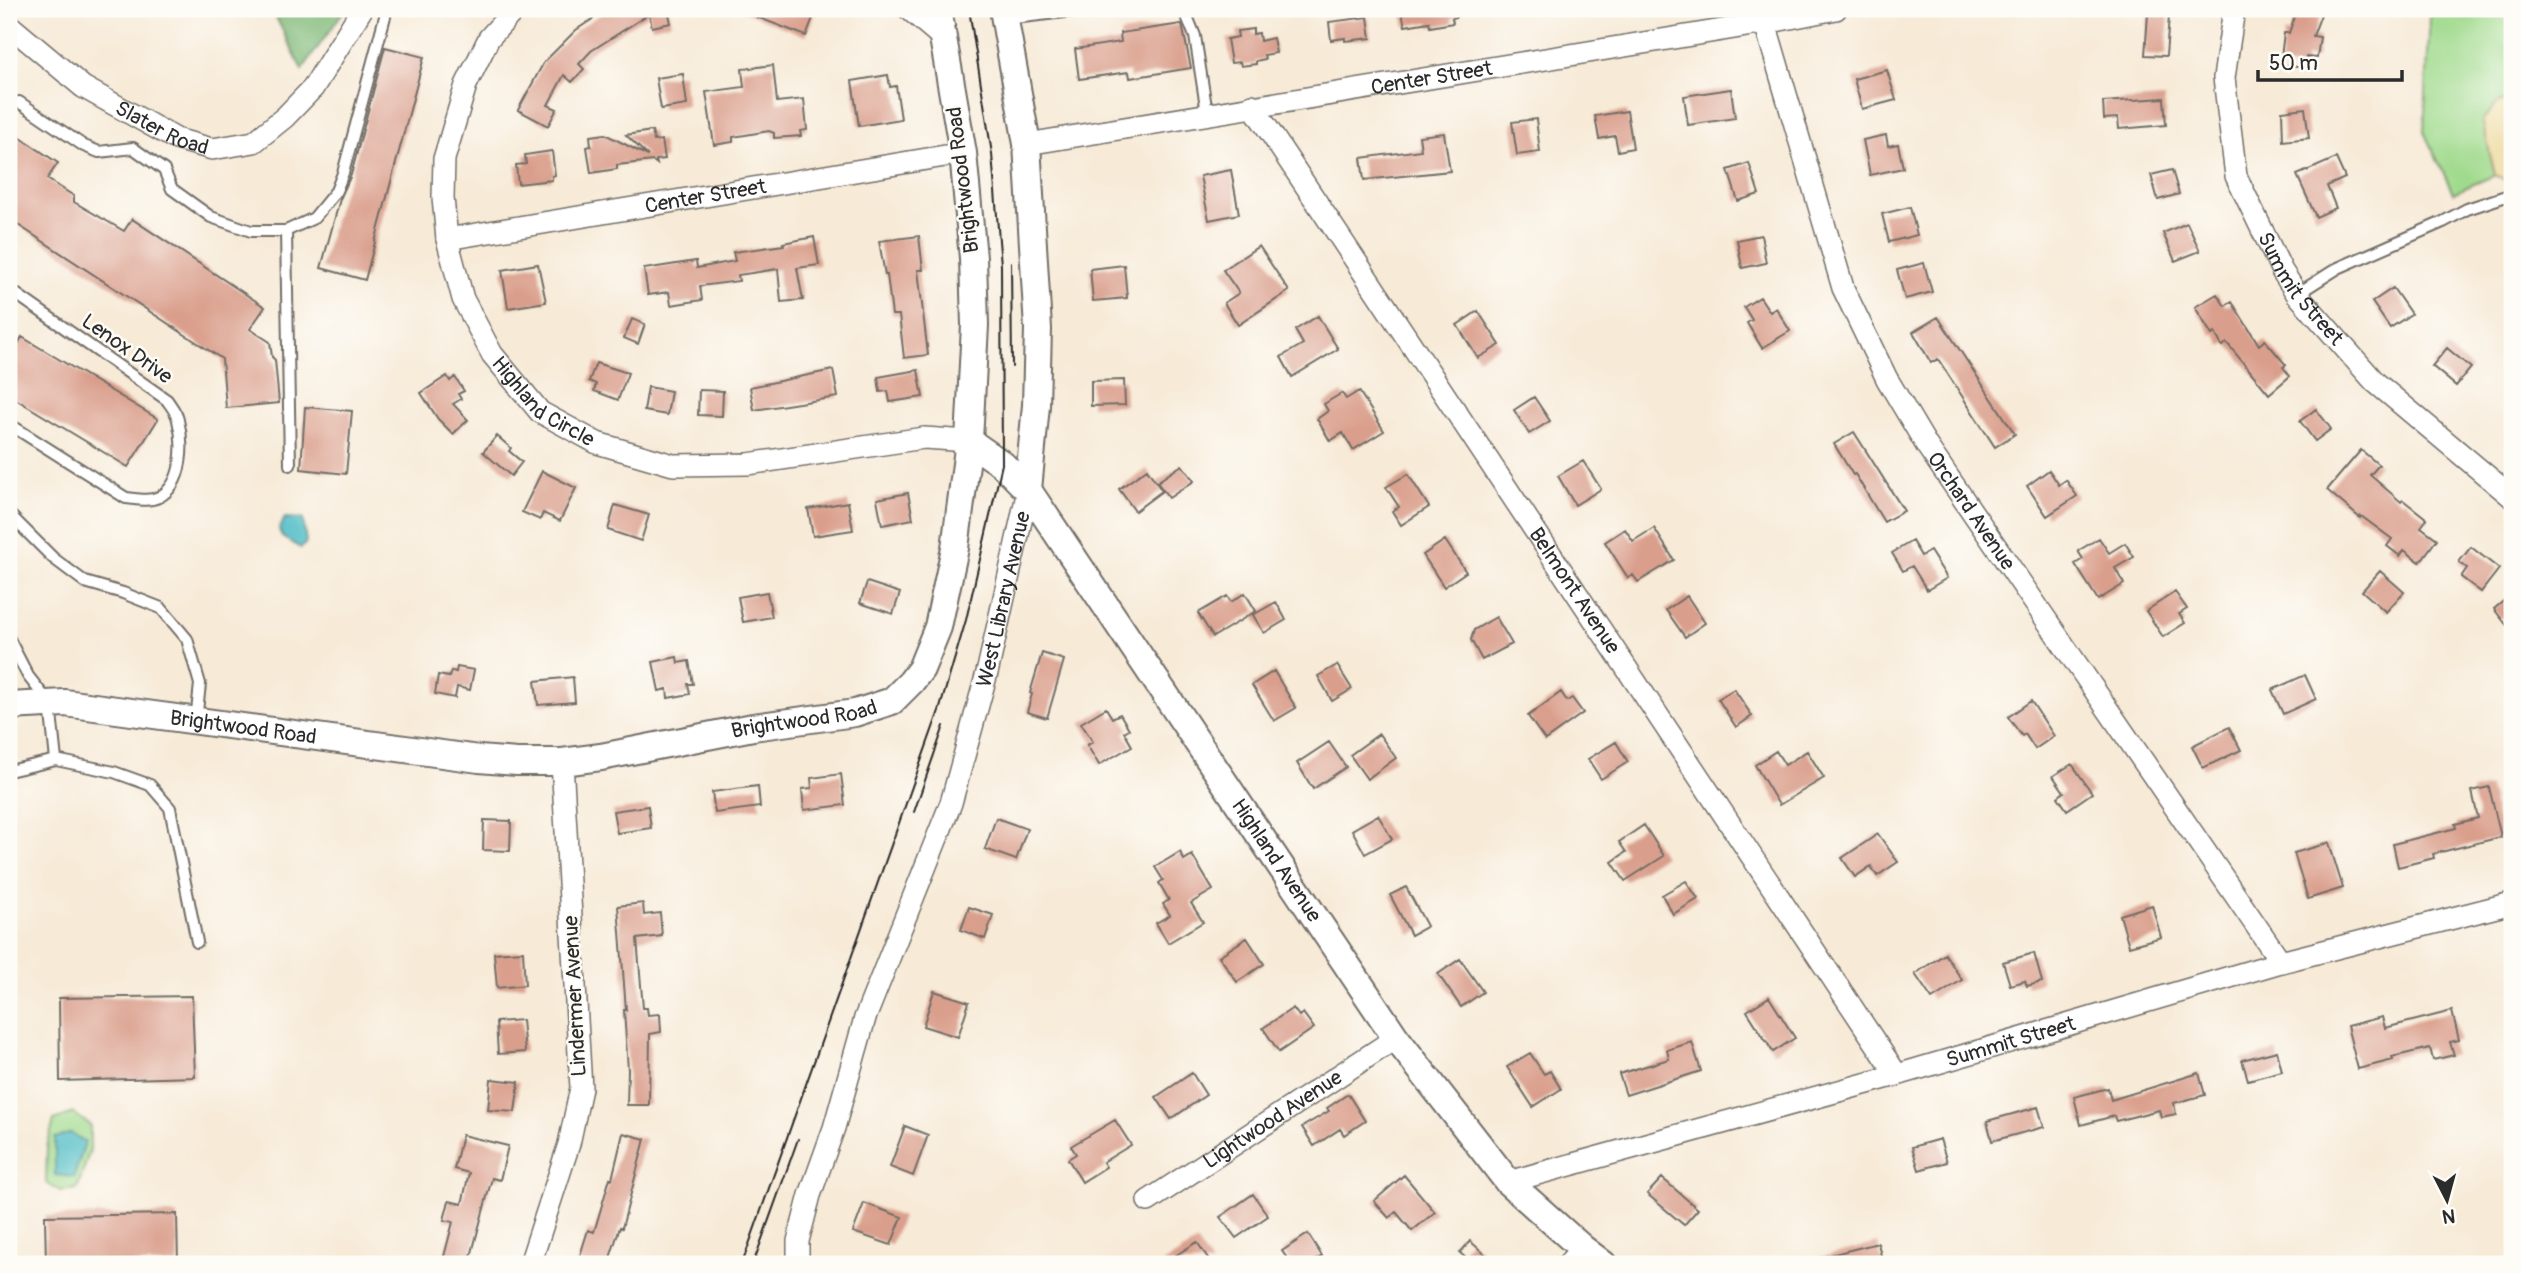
<svg xmlns="http://www.w3.org/2000/svg" width="2521" height="1273" font-family="Pangolin,sans-serif">
	<rect width="100%" height="100%" fill="#fdfcf7"/>
	<filter id="ink" filterUnits="userSpaceOnUse"><feTurbulence type="fractalNoise" baseFrequency=".0143" numOctaves="2"/><feDisplacementMap in="SourceGraphic" scale="14" xChannelSelector="R" yChannelSelector="G"/><feConvolveMatrix kernelMatrix="1 2 1 2 8 2 1 2 1" color-interpolation-filters="sRGB"/></filter>
	<filter id="wash" filterUnits="userSpaceOnUse"><feTurbulence type="fractalNoise" baseFrequency=".00686" numOctaves="4" result="noise"/><feDisplacementMap in="SourceGraphic" scale="28" xChannelSelector="R" yChannelSelector="G"/><feGaussianBlur stdDeviation="1.57" result="paint"/><feColorMatrix in="noise" values="0 0 0 0 0 0 0 0 0 0 0 0 0 0 0 0 0 1.4 0 .05"/><feComposite in="paint" operator="in"/></filter>
	<g filter="url(#wash)">
		<rect width="100%" height="100%" fill="#f7ead7"/>
		<path fill="#a0da8d" stroke="#66825c" stroke-width="2" d="M2442,9h70v173l-2,-4 -6,2 -9,-5 -42,18 -29,-61 6,-117z
			M73,1113l17,12v25l-13,39 -17,2 -14,-8 1,-36 7,-27z"/>
		<path fill="#80ba78" stroke="#567252" stroke-width="2" d="M272,9h73l-43,61z"/>
		<path fill="#eeda9e" stroke="#8c8264" stroke-width="2" d="M2512,97v80l-8,3 -9,-5 -13,-55 15,-16z"/>
		<path fill="#4ebcc5" stroke="#3c7478" stroke-width="2" d="M285,518l18,1 3,24 -5,5 -19,-11 -3,-8z
			M71,1133l14,9 -11,35 -19,-2v-37z"/>
		<g id="blocks">
			<path fill="#da9f8c" d="M608,9h60l3,14 -19,4 -3,-13 -58,37 -12,13 5,5 -12,13 -8,-7 -16,30 9,4 -9,17 -30,-16 26,-48 32,-32z
				M798,9l16,6 -8,21 -67,-26z
				M1401,9h56v8l-5,1 1,5 -23,4 -1,-5 -24,4z
				M2297,9h26l-10,27 7,1 -3,21 -11,-1 -1,11 -25,-3 4,-32h5z
				M2148,14l21,2 -3,40 -21,-1z
				M1368,17l3,21 -26,3v-3l-14,2 -2,-18z
				M1182,24l9,44 -61,10 -1,-6 -50,7 -4,-30 46,-7 -1,-9z
				M1253,29v5l6,-1 1,8 13,-3 3,15 -12,2 1,4 -9,2v3l-15,2 -1,-4 -9,1 -4,-24 11,-2 -1,-6z
				M385,47l39,10 -59,223 -44,-12 19,-69 11,-24z
				M773,65l4,37 27,-3 3,31 -7,1 1,5 -27,2v-5l-5,-2 -36,6v5l-19,3 -8,-53 38,-5 -2,-18z
				M1887,70l9,30 -34,9 -8,-30z
				M683,74l4,31 -26,4 -5,-31z
				M888,75l2,12 6,-1 5,33 -42,7 -7,-45z
				M1731,89l4,29 -47,7 -4,-29z
				M2164,98l2,27 -47,4 -1,-11 -14,1 -1,-17z
				M2305,108l4,30 -26,3 -1,-30z
				M1627,111l6,37 -15,3 -3,-15 -16,3 -4,-23z
				M1536,119l4,33 -23,3 -5,-33z
				M9,130l49,33 -11,16 27,17v6l50,29 8,-12 133,88 -15,22 20,13 2,15 3,3 4,43 -53,5 -4,-49 -213,-140z
				M652,131l2,10 8,-1 3,19 -9,1 1,4 -4,-3 -36,4v4l-26,4 -4,-26 4,-1 -1,-10 15,-2 43,22 -22,-21z
				M1444,133l6,38 -86,9 -3,-22 60,-8 -2,-14z
				M1886,135l2,11 10,-2 5,24 -33,7 -7,-35z
				M552,151l3,24 -3,1v4l-34,4 -2,-19 10,-1 -1,-9z
				M2336,158l9,20 -18,8 9,22 -20,9 -19,-42z
				M1749,163l10,31 -21,7 -10,-31z
				M1231,170l8,44 -30,6 -9,-44z
				M2172,170l7,24 -21,6 -7,-25z
				M1910,207l7,28 -28,7 -7,-28z
				M2187,223l13,28 -25,10 -12,-28z
				M1761,235l5,28 -24,5 -5,-28z
				M919,236l4,34h-5l10,85 -24,3 -5,-43h-7l-5,-40h-2l-6,-34z
				M814,237l5,28 -22,3 6,32 -22,2 -3,-33 -40,6 1,6 -39,5 2,14 -31,5 -2,-13 -21,3 -4,-26 52,-8 1,7 38,-7 -2,-9 51,-7 -1,-2z
				M1259,246l30,45 -51,34 -14,-22 15,-10 -16,-23z
				M1924,263l8,29 -27,7 -8,-29z
				M538,264l8,38 -38,6 -6,-38z
				M1124,265l3,33 -34,3 -3,-32z
				M2393,288l18,26 -21,14 -18,-26z
				M2217,294l8,12 7,-4 27,43 6,-5 21,25 -3,2 7,9 -21,18 -42,-51 -5,3 -7,-13 -3,2 -17,-28z
				M1760,297l10,15 6,-4 14,23 -28,17 -15,-25 5,-3 -8,-13z
				M1478,311l22,34 -22,13 -21,-33z
				M1318,316l20,33 -46,28 -11,-20 22,-13 -8,-14z
				M1938,317l77,117 -20,13 -57,-88 -7,4 -18,-31z
				M632,319l13,5 -7,20 -14,-6z
				M22,337l136,82 -30,48 -119,-72v-36z
				M2447,348l24,20 -15,18 -24,-20z
				M596,363l32,10 -10,27 -24,-9 2,-7 -7,-3z
				M833,370l5,27 -84,13 -4,-23z
				M918,370l5,27 -33,5 -2,-11 -8,1 -2,-15z
				M447,376l3,5 5,-4 9,14 -6,3 3,5 -8,5 15,16 -15,14 -15,-15 -17,-26z
				M1124,380l1,25 -34,1v-25z
				M648,387l23,4 -4,24 -23,-4z
				M699,390l24,1 -1,25 -24,-1z
				M1359,391l25,40 -31,19 -10,-17 -13,8 -13,-22 11,-8 -4,-7 18,-11 4,6z
				M1534,397l16,24 -21,13 -15,-24z
				M305,407l47,4 -6,63 -45,-5z
				M2316,409l15,20 -16,12 -15,-20z
				M1854,432l50,79 -20,11 -29,-48 -2,1 -19,-31z
				M497,436l14,12 -2,3 13,11 -11,14 -28,-24z
				M2361,450l18,15 -9,10 31,27 2,-2 24,19 -6,8 16,12 -17,23 -16,-12 -4,6 -13,-10 5,-7 -31,-23 -1,2 -33,-28z
				M1583,461l18,28 -26,16 -17,-29z
				M1182,465l12,16 -25,17 -12,-16z
				M1147,469l15,22 -27,20 -16,-22z
				M2049,470l10,15 7,-5 11,16 -30,20 -20,-30z
				M542,471l34,17 -16,33 -17,-8 -3,7 -18,-8z
				M1408,474l21,33 -28,18 -9,-14 7,-4 -13,-20z
				M908,493l5,26 -31,6 -5,-26z
				M848,502l5,28 -40,6 -5,-27z
				M615,505l34,10 -8,26 -33,-11z
				M1654,528l20,32 -36,22 -5,-7 -5,3 -23,-36 20,-13 8,12z
				M2099,538l10,15 16,-10 9,14 -19,11 9,16 -26,16 -23,-36 8,-5 -5,-8z
				M1445,540l21,32 -22,15 -21,-32z
				M1912,541l9,15 9,-5 17,27 -20,12 -15,-24 -9,5 -11,-18z
				M2471,547l28,22 -18,23 -20,-15 6,-9 -8,-6z
				M2380,571l24,21 -18,20 -24,-21z
				M867,582l33,11 -7,21 -33,-11z
				M767,592l5,25 -29,5 -5,-25z
				M2175,592l12,17 -8,5 6,9 -22,14 -17,-26z
				M1245,593l11,18 -43,26 -15,-24 29,-17 4,6z
				M2512,594v38l-18,-23z
				M1687,596l18,27 -20,14 -19,-27z
				M1276,602l10,18 -22,13 -11,-18z
				M1496,617l16,27 -30,16 -11,-20 3,-10z
				M1042,653l22,7 -17,58 -20,-6 5,-18 -2,-1z
				M677,657l1,6 11,-2 4,23h-5l2,10 -22,4 -1,-9 -8,2 -6,-29z
				M1337,665l15,24 -20,12 -14,-25z
				M457,667l17,3 -4,20 -13,-3 -2,11 -20,-4 3,-19 11,2 2,-6 5,1z
				M1274,671l22,37 -22,13 -22,-36z
				M2305,675l11,24 -33,15 -11,-24z
				M573,677l2,25 -37,3 -3,-24z
				M1734,689l18,27 -16,11 -18,-28z
				M1561,692l6,9 5,-3 11,15 -38,27 -17,-24z
				M2031,701l23,35 -19,13 -10,-15 -3,2 -14,-19z
				M1106,708l6,10 8,-4 9,15 -5,3 8,14 -33,19 -12,-20 6,-3 -12,-19z
				M2229,727l12,23 -38,18 -11,-22z
				M1379,734l17,24 -29,21 -17,-24z
				M1329,742l17,25 -33,22 -16,-26z
				M1616,742l12,20 -27,17 -13,-20z
				M1776,751l9,14 22,-14 17,27 -45,27 -24,-40z
				M2072,764l20,29 -25,17 -9,-13 6,-5 -11,-16z
				M841,774l4,31 -41,5 -2,-21 10,-1 -1,-10z
				M758,786l2,21 -45,6 -3,-21z
				M2489,787l12,50 -68,17 1,4 -36,9 -5,-23 63,-16 -1,-4 23,-6 -6,-27z
				M648,806l3,22 -34,5 -4,-22z
				M1378,815l14,24 -27,15 -13,-24z
				M996,818l31,11 -11,31 -31,-11z
				M484,820l27,1 -1,30 -27,-1z
				M1644,825l20,31 -39,25 -13,-19 14,-10 -7,-10z
				M1878,834l20,28 -21,14 -6,-10 -16,11 -13,-19z
				M2329,843l14,45 -35,11 -14,-46z
				M1180,852l4,8 8,-5 21,35 -22,13 12,19 -35,21 -12,-20 14,-8 -7,-11 6,-4 -10,-17 4,-3 -8,-13z
				M1686,881l12,18 -25,15 -11,-19z
				M1406,887l21,39 -16,9 -21,-40z
				M643,903l1,12 16,-2 2,23 -25,3 6,69h4l1,7 12,-1 1,18 -11,2 -1,71h-22l1,-35 -4,-60h2l-8,-104z
				M2152,905l9,32 -32,9 -9,-31z
				M969,907l24,8 -8,24 -24,-9z
				M1247,938l17,26 -27,18 -18,-26z
				M523,951l2,34 -28,3 -3,-35z
				M2034,953l8,29 -15,4 -2,-5 -15,4 -7,-23z
				M1945,954l17,26 -30,19 -17,-25z
				M1460,959l23,33 -22,15 -23,-33z
				M934,991l35,11 -11,35 -35,-11z
				M192,996l3,81 -135,4 -1,-83z
				M1769,997l26,41 -22,14 -26,-41z
				M1293,1008l6,8 4,-3 11,15 -35,24 -16,-24z
				M2452,1011l7,29 -9,2 4,13 -21,5 -3,-12 -38,9 1,3 -35,9 -11,-43 35,-9 3,11z
				M522,1020l3,32 -27,2 -2,-32z
				M1692,1042l9,29 -75,24 -7,-21 50,-15 -2,-9z
				M2277,1051l5,20 -34,9 -6,-20z
				M1530,1053l14,21 6,-3 11,18 -28,18 -26,-40z
				M1192,1073l14,22 -35,24 -15,-22z
				M2199,1073l6,22 -31,8 2,11 -15,3 -2,-7 -43,11 -2,-5 -33,9 -7,-28 34,-9 3,12z
				M491,1079l28,3 -4,30 -27,-2z
				M1348,1094l17,27 -21,14 -4,-6 -26,17 -12,-19 27,-16 -2,-3z
				M2038,1107l6,20 -52,14 -5,-20z
				M1115,1120l16,25 -28,17 3,5 -24,15 -14,-23 8,-5 -5,-8z
				M905,1126l23,9 -15,41 -23,-9z
				M623,1133l22,6 -23,89 -2,-1 -12,37h-22l-8,-2 10,-32 6,2 16,-54 2,1z
				M462,1135l46,11 -8,34 -8,-2 -23,86h-27l11,-42 -9,-2 5,-19 13,3 7,-31 -15,-4z
				M1940,1139l7,23 -28,8 -7,-23z
				M1404,1175l31,37 -23,19 -16,-19 -7,6 -15,-17z
				M1662,1178l36,31 -14,16 -37,-31z
				M1253,1194l15,22 -32,22 -16,-21z
				M864,1203l38,14 -11,28 -38,-13z
				M177,1214l1,50h-132l-1,-48z
				M1308,1234l14,22 -12,8h-19l-9,-13z
				M1470,1241l26,23h-23l-13,-11z
				M1197,1242l15,22h-50z
				M1878,1243l5,21h-68l-1,-5z"/>
		</g>
	</g>
	<g filter="url(#ink)">
		<use href="#blocks" fill-opacity="0" stroke="#726e67" stroke-width="2"/>
		<g fill="none" stroke-linecap="round" stroke-linejoin="round">
			<defs>
				<path id="service" d="M1184,9l11,27 12,77
					M1005,19l86,-10
					M19,102l65,44 15,6 34,-4 31,22 8,19 39,28 40,14h35l28,-13 22,-27 7,-18 44,-164
					M286,231l4,234
					M9,289l158,111c4,6 10,13 11,20 6,23 6,64 -19,77 -11,5 -22,2 -33,1l-117,-74
					M2297,294l41,-26 105,-46 24,-13 45,-15
					M9,514l44,44 32,24 38,11 38,15 26,31 13,45 -4,37
					M9,639l19,37 22,28 6,56 -47,11
					M56,760l58,12 36,13 20,23 27,134"/>
				<g id="minor">
					<path id="s1" d="M515,9l-26,29 -23,47 -22,74 -1,39 4,41 16,60 29,55 48,58 57,31 76,22 75,-1 176,-26 45,3"/>
					<path d="M909,9l34,29"/>
					<path id="s2" d="M1763,9l2,14 78,265 44,91 40,67 354,516"/>
					<path id="s3" d="M2234,9l-10,69 12,98 46,95 15,23 78,88 137,115"/>
					<path id="s4" d="M9,25l74,62 93,52 36,10 42,-7 31,-25 28,-29 49,-79"/>
					<path id="s5" d="M1252,105l645,970"/>
					<path id="s6" d="M1027,144l738,-121 71,-14"/>
					<path id="s7" d="M447,239l516,-86"/>
					<path id="s8" d="M1508,1182l389,-107 384,-113 231,-59"/>
					<path id="s9" d="M1148,1201l248,-163"/>
					<path d="M530,1264l39,-120 12,-56 -19,-326"/>
					<path id="s10" d="M798,1264v-23l12,-46 24,-67 31,-110 86,-215 37,-134 40,-179"/>
					<path d="M1568,1264l14,-16"/>
				</g>
				<g id="tertiary">
					<path d="M1003,9l24,135 11,185 -2,76 -8,85"/>
					<path id="s11" d="M969,441l33,23 26,26 368,548 112,144 74,66 21,16"/>
					<path id="s12" d="M9,706l56,-3 414,56 38,3h45l39,-5 152,-30 102,-14 37,-12 19,-19 10,-13 17,-42 17,-79 14,-107 6,-116 -2,-67 -10,-105 -25,-144"/>
				</g>
			</defs>
			<use href="#service" stroke="#726e67" stroke-width="14"/>
			<use href="#minor" stroke="#726e67" stroke-width="24"/>
			<use href="#tertiary" stroke="#726e67" stroke-width="30"/>
			<use href="#service" stroke="#fff" stroke-width="10"/>
			<use href="#minor" stroke="#fff" stroke-width="21"/>
			<use href="#tertiary" stroke="#fff" stroke-width="26"/>
			<path stroke="#2b2b2b" stroke-width="2" d="M1011,262l1,105
				M914,812l30,-86
				M742,1264l198,-556 26,-88 36,-156 -1,-199 -9,-111 -23,-145
				M753,1264l45,-125"/>
		</g>
	</g>
	<g text-anchor="middle" dominant-baseline="central" stroke-width="5" stroke-linejoin="round" paint-order="stroke">
		<g font-size="21" fill="#2b2b2b" stroke="#fdfcf7">
			<text stroke="none"><textPath href="#s6" startOffset="410">Center Street</textPath></text>
			<text stroke="none"><textPath href="#s4" startOffset="186">Slater Road</textPath></text>
			<text transform="translate(963 180) rotate(-97)">Brightwood Road</text>
			<text stroke="none"><textPath href="#s7" startOffset="262">Center Street</textPath></text>
			<text stroke="none"><textPath href="#s3" startOffset="299">Summit Street</textPath></text>
			<text transform="translate(127 349) rotate(35)">Lenox Drive</text>
			<text stroke="none"><textPath href="#s1" startOffset="444">Highland Circle</textPath></text>
			<text stroke="none"><textPath href="#s2" startOffset="548">Orchard Avenue</textPath></text>
			<text stroke="none"><textPath href="#s5" startOffset="583">Belmont Avenue</textPath></text>
			<text stroke="none"><textPath href="#s10" startOffset="698">West Library Avenue</textPath></text>
			<text stroke="none"><textPath href="#s12" startOffset="803">Brightwood Road</textPath></text>
			<text stroke="none"><textPath href="#s12" startOffset="236">Brightwood Road</textPath></text>
			<text stroke="none"><textPath href="#s11" startOffset="523">Highland Avenue</textPath></text>
			<text transform="translate(575 996) rotate(-93)">Lindermer Avenue</text>
			<text stroke="none"><textPath href="#s8" startOffset="522">Summit Street</textPath></text>
			<text stroke="none"><textPath href="#s9" startOffset="149">Lightwood Avenue</textPath></text>
		</g>
	</g>
	<rect width="2521" height="1273" fill="none" stroke="#fdfcf7" stroke-width="35"/>
	<g transform="translate(2447 1200) rotate(174)" stroke="#fdfcf7" stroke-width="5" paint-order="stroke">
	<path d="M0-5L12 26L0 18L-12 26Z" fill="#2b2b2b"/>
	<text y="-10" font-size="19" font-weight="bold" text-anchor="middle" fill="#2b2b2b">N</text>
	</g>
	<path d="M2258 70v10h144v-10" fill="none" stroke="#2b2b2b" stroke-width="3.5"/>
	<text x="2269" y="70" font-size="21" fill="#2b2b2b" stroke="#fdfcf7" stroke-width="5" paint-order="stroke">50 m</text>
</svg>
